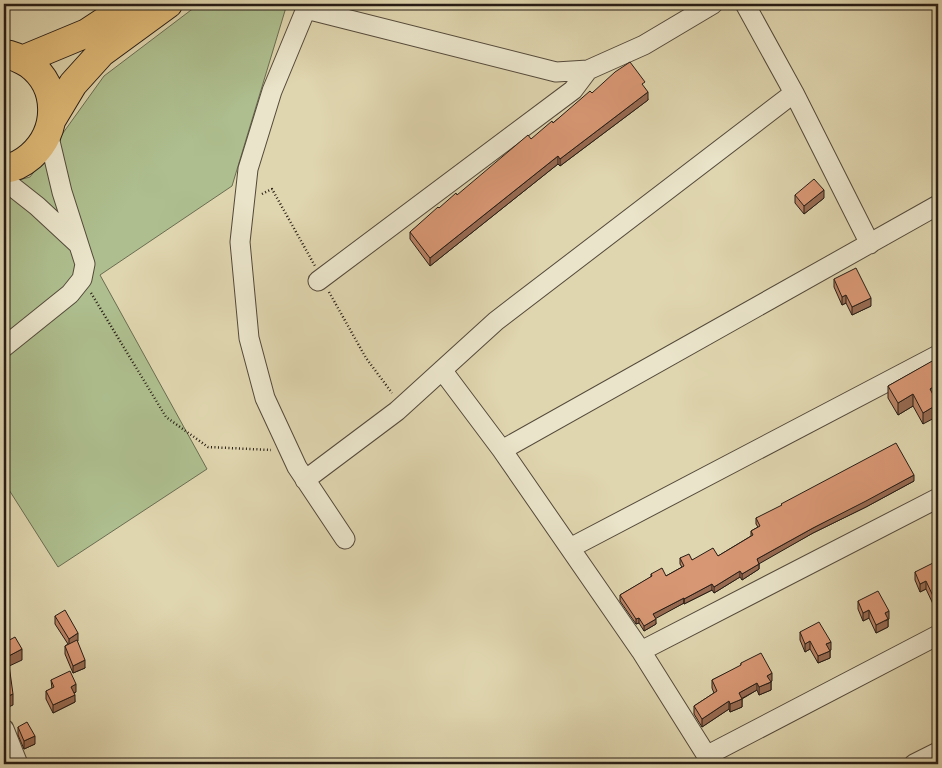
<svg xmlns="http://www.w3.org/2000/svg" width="942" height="768" font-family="'Old Standard TT',serif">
	<rect width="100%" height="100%" fill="#dfd5ae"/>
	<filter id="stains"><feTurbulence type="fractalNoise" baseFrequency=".004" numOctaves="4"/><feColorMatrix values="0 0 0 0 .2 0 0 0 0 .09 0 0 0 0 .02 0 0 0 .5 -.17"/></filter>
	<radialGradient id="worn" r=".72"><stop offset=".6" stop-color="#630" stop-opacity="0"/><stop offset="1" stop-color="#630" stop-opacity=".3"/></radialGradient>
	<path fill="#aebe8e" stroke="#6a6d52" d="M199,4h88l-55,182 -132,89 107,194 -149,98 -54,-85v-126l11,-15 -11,-18v-139l26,-7 33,-44 41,-57z"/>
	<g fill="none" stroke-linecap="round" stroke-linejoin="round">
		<defs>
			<path id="minor" d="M745,4l49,89 76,151
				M4,180l33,26 41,38
				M318,281l255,-191 15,-20
				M4,347l66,-53 12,-15 3,-15 -23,-72 -14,-59
				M442,370l60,80 139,201 71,113
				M502,450l436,-245
				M305,480l92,-69 99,-90 298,-228
				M345,539l-48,-72 -32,-69 -16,-60 -9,-96 8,-73 24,-78 34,-82 250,63 32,-2 56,-25 69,-41
				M570,548l368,-193
				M641,651l297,-153
				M4,729l14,35
				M706,756l232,-121
				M914,764l24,-12"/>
			<path id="highway" d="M4,54c9,1 17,5 25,10 31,23 30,67 2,92 -7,6 -17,12 -27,13
				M22,60l65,-27 44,-29
				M52,119l21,-35 28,-31 67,-49"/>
		</defs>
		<use href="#minor" stroke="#544a3b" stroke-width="21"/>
		<use href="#highway" stroke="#261c15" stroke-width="30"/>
		<path stroke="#261c15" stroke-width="2.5" stroke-dasharray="1 2.5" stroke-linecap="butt" d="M262,194l10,-5 43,77
			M329,292l37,66 26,35
			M91,293l75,124 42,30 63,3"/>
		<use href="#minor" stroke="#eae4ca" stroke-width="19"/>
		<use href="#highway" stroke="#e0ba77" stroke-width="28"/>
	</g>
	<path fill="#ba8264" stroke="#261c15" d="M645,88l3,12 -88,66 -2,-2 -128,102 -20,-27v-7l182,-139z
		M795,195l29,3 -20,16 -9,-11z
		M834,279l37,27 -19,9 -6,-12 -4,2 -8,-18z
		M938,356l-3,42 -12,26 -10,-18 -15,9 -10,-17v-12l45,-25v-3z
		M914,481l-48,26 -53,26 -54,30v6l-17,11 -2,-3 -26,16 -2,-3 -28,14v-1l-29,15 1,6 -12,7 -5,-8 -3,1 -16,-23v-6l31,-18v-3l15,2 16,-9 -2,-3v-6l12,2 26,-4 33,-20v-5l7,-4 -2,-3v-6z
		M938,568v34l-5,2 -7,-15 -6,3 -5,-12v-8z
		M858,601l31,18h-1v8l-12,6 -7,-15 -6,3 -5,-12z
		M55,616l23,25 -1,1 8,26 -12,5 -8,-19v-8l3,-2 -13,-20z
		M800,632l31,18h-1v8l-12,5 -8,-14 -5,3 -5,-12z
		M741,663l31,18 -1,1v8l-12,5 -2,-5 -15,9v8l-12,5 -1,-3 -27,18 -8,-13v-8l20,-13 -2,-5v-8l29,-14z
		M51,680l25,12 -2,1 1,9 -22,11 -7,-14v-8l6,-2z
		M18,727l17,17 -11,5 -6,-14z"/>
	<path fill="#976a51" stroke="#261c15" d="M648,92v8l-88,66v-7z
		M558,156v8l-128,102v-8z
		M824,190v8l-20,16v-8z
		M846,295v8l-4,2v-8z
		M871,298v8l-19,9v-8z
		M938,384v12l-8,5v-12z
		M913,394v12l-15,9v-12z
		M938,404v12l-15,8v-11z
		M914,475v6l-48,26 -53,26 -56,32v-6l56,-31z
		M759,564v5l-17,11v-6z
		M740,571v6l-26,16v-6z
		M926,581v8l-6,3v-8z
		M712,584v6l-28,14v-5z
		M938,594v8l-5,2v-8z
		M684,598v5l-31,17v-6z
		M869,610v8l-6,3v-8z
		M889,611v8l-4,2v-8z
		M639,618v5l-3,1v-5z
		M656,619v5l-12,7v-5z
		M888,619v8l-12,6v-8z
		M78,633v8l-9,6v-8z
		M810,641v8l-5,3v-8z
		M831,642v8l-5,2v-8z
		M22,649v11l-17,8v-10z
		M830,651v7l-12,5v-7z
		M85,660v8l-12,5v-7z
		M772,673v8l-5,3v-8z
		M771,682v8l-12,5v-8z
		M757,683v7l-18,10v-7z
		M76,684v8l-5,2v-7z
		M13,694v11l-9,4v-11z
		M75,695v7l-22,11v-8z
		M742,699v8l-12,5v-8z
		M729,701v8l-27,18v-8z
		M35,736v8l-11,5v-8z"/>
	<path fill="#d89774" stroke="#261c15" d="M630,62l15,20 -3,2 6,8 -88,67 -2,-3 -128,102 -20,-26 28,-25 1,1 17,-15 1,2 71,-60 3,4 21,-18 1,2 37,-32 2,2 23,-21z
		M814,179l10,11 -20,16 -9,-11z
		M856,268l15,30 -19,9 -6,-12 -4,2 -8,-18z
		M938,356v28l-8,5 8,15 -15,9 -10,-19 -15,9 -10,-17 46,-26 -1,-2z
		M896,443l18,32 -48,26 -53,27 -56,31 2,5 -17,10 -2,-3 -26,16 -2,-3 -28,15v-1l-31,16 3,5 -12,7 -5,-8 -3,1 -16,-24 32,-19 -1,-2 11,-6 4,8 18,-10 -4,-8 9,-4 3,6 21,-12 5,8 35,-21 -2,-4 9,-5 -4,-8 26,-13 -1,-1z
		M935,562l3,6v26l-5,2 -7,-15 -6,3 -5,-12z
		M878,591l11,20 -4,2 3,6 -12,6 -7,-15 -6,3 -5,-12z
		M65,610l13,23 -9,6 -14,-23z
		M819,622l12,20 -5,2 4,7 -12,5 -8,-15 -5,3 -5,-12z
		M15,637l7,12 -17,9 4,7 4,29 -9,4v-55z
		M77,640l8,20 -12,6 -8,-20z
		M761,653l11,20 -5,3 4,6 -12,5 -2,-4 -18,10 3,6 -12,5 -1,-3 -27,18 -8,-13 23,-15 -5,-11 29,-15v-2z
		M70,671l6,13 -5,3 4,8 -22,10 -7,-14 8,-4 -3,-7z
		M27,722l8,14 -11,5 -6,-14z"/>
	<rect width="942" height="768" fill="none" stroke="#dfd5ae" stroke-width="20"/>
	<rect x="5" y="5" width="932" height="758" fill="none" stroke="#261c15" stroke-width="2.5"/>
	<rect x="10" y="10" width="922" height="748" fill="none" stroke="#261c15"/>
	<rect width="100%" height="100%" filter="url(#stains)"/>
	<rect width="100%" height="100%" fill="url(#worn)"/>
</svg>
